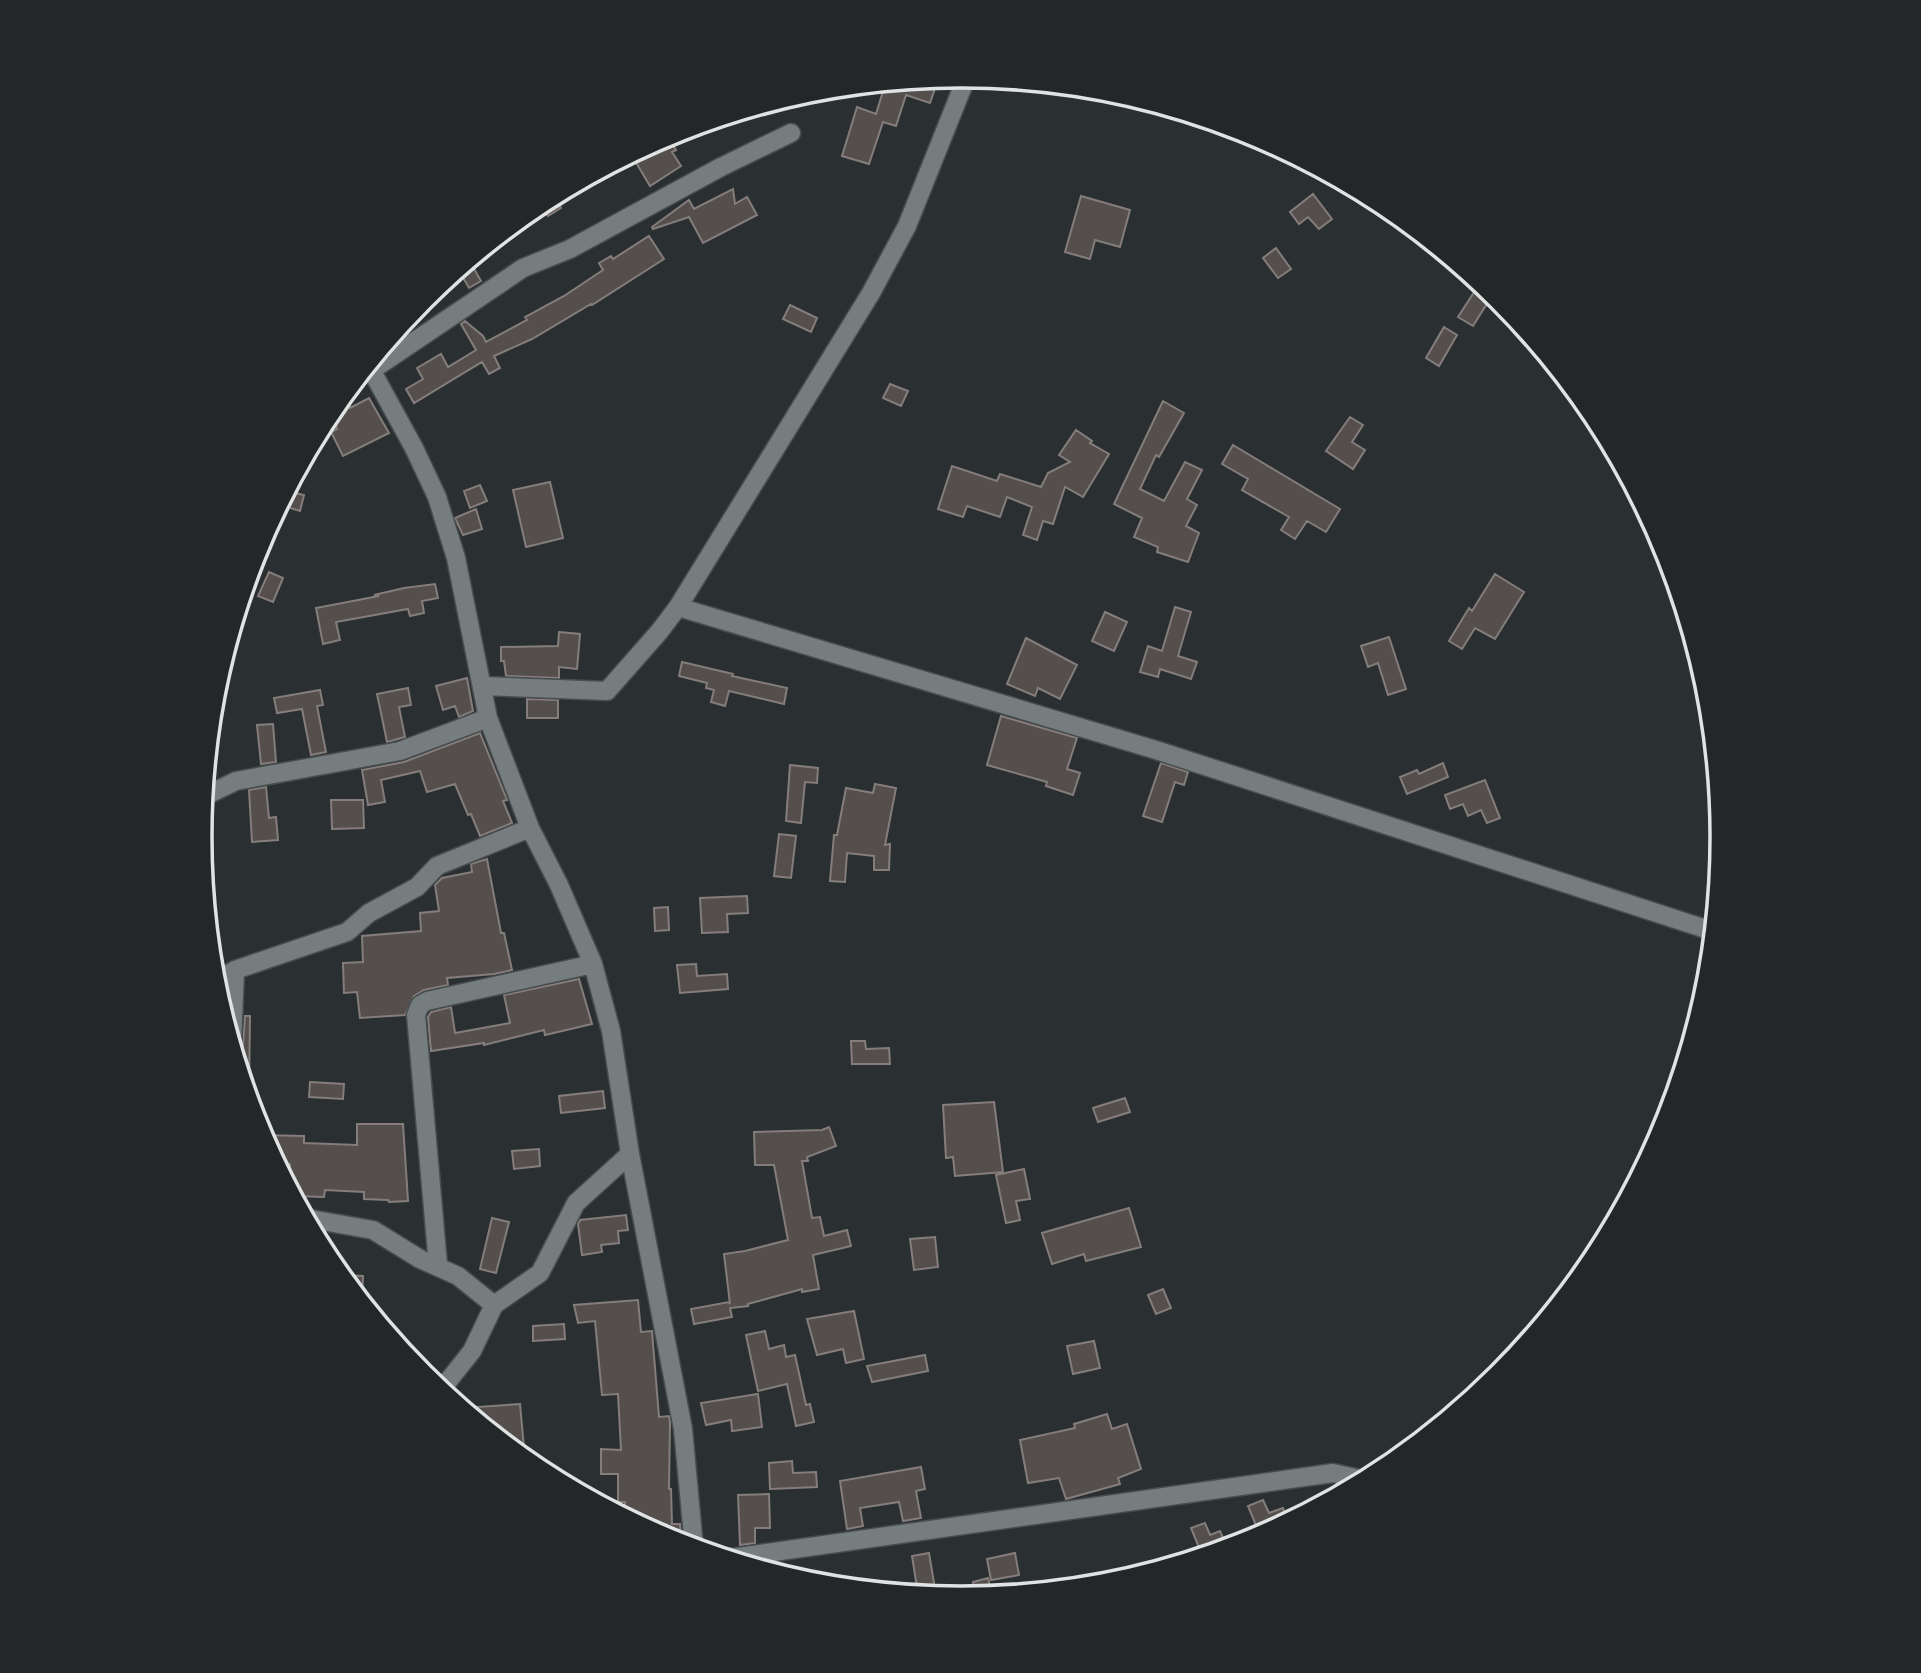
<svg xmlns="http://www.w3.org/2000/svg" width="1921" height="1673" font-family="'Roboto Condensed',sans-serif">
	<rect width="100%" height="100%" fill="#2a3031"/>
	<path fill="#544e4d" stroke="#847d7c" stroke-width="2" d="M939,77l-9,26 -24,-8 -10,31 -13,-4 -14,42 -27,-8 15,-49 19,7 8,-26 -12,-4z
		M666,135l10,15 -4,2 9,14 -31,20 -19,-32z
		M733,189l2,15 12,-7 10,18 -54,28 -14,-26 -36,12 -1,-2 37,-27 5,9z
		M1313,194l19,25 -13,10 -11,-12 -9,7 -9,-12z
		M553,195l8,13 -13,8 -9,-13z
		M1081,196l49,14 -10,37 -25,-7 -5,19 -25,-7z
		M649,236l15,23 -72,46 -1,-1 -59,35 -38,17 6,12 -11,6 -7,-12 -68,41 -8,-14 17,-10 -6,-11 24,-14 7,13 28,-17 -15,-26 4,-3 18,15 3,6 41,-22 -2,-3 39,-21 39,-26 -4,-7 12,-7 2,3z
		M1276,248l15,21 -13,9 -15,-20z
		M469,260l12,21 -12,7 -11,-19z
		M1480,283l13,11 -20,32 -15,-9z
		M790,305l27,13 -6,14 -28,-13z
		M1444,327l13,8 -18,31 -13,-8z
		M890,384l18,7 -7,15 -18,-8z
		M369,398l20,35 -46,23 -12,-24 6,-3 -6,-17 18,-7 1,3z
		M1163,401l21,12 -25,44 -3,-2 -16,34 24,12 21,-39 17,8 -15,29 10,6 -11,21 13,7 -11,29 -31,-10 1,-5 -24,-10 8,-19 -28,-14z
		M1350,417l13,8 -11,17 13,8 -12,19 -27,-18z
		M1076,430l16,11 -2,2 19,11 -26,43 -18,-10 -12,37 -10,-3 -6,19 -14,-5 9,-28 -25,-10 -7,20 -33,-11 -4,11 -25,-8 14,-43 45,15 3,-7 41,13 7,-14 22,-11 -11,-7z
		M1233,445l107,64 -14,23 -19,-11 -12,18 -14,-9 8,-13 -47,-27 6,-11 -26,-15z
		M550,482l13,56 -37,9 -13,-57z
		M480,485l7,16 -17,7 -6,-17z
		M290,492l14,3 -4,16 -13,-4z
		M476,509l6,20 -19,6 -8,-17z
		M269,572l14,6 -10,24 -15,-6z
		M1495,574l29,18 -29,47 -20,-11 -13,21 -13,-8 20,-33 3,3z
		M435,584l3,14 -16,3 2,12 -14,3 -2,-7 -72,13 4,18 -17,4 -7,-36 63,-12 -5,-1 30,-7z
		M1175,607l16,5 -13,44 19,6 -6,17 -31,-10 -2,8 -18,-5 8,-26 14,5z
		M1105,612l22,10 -13,29 -22,-10z
		M559,632l21,2 -3,35 -18,-2v11l-53,-2 -2,-15h-3v-14l57,-1z
		M1389,637l17,52 -18,6 -10,-32 -10,4 -7,-21z
		M1026,638l51,27 -17,34 -22,-11 -3,8 -28,-12z
		M682,662l51,12 -1,2 55,12 -3,16 -55,-13 -4,15 -14,-4 3,-12 -8,-2 1,-5 -28,-7z
		M467,678l6,33 -14,6 -4,-11 -12,4 -7,-24z
		M408,688l3,17 -12,2 6,30 -18,5 -10,-48z
		M320,690l3,15 -6,1 9,46 -15,3 -9,-46 -25,4 -3,-15z
		M527,699l31,1v18h-31z
		M1001,716l76,22 -10,31 13,4 -7,22 -27,-9 1,-4 -60,-17z
		M273,724l3,38 -15,2 -4,-39z
		M480,733l27,67 -4,1 9,22 -32,13 -9,-22 -3,1 -13,-31 -28,8 -7,-21 -39,9 4,22 -17,3 -6,-35 42,-8z
		M1161,763l27,9 -4,13 -9,-3 -13,40 -19,-6z
		M1443,763l5,14 -41,17 -7,-17 17,-7 2,4z
		M790,765l28,3 -1,15 -12,-1 -4,41 -15,-2z
		M1485,780l15,38 -13,5 -6,-13 -13,6 -5,-12 -13,5 -5,-14z
		M875,784l21,4 -11,57 5,-1 -1,26h-15v-14l-27,-3 -2,29 -15,-1 4,-46h3l9,-47 27,5z
		M266,787l3,31 7,-1 2,23 -26,2 -3,-52z
		M331,800h32l1,28 -32,1z
		M779,834l17,2 -5,42 -17,-2z
		M487,859l14,74h3l8,37 -18,4 -47,4 1,7 -24,5 -10,6 -9,19 -45,3 -3,-26 -13,1 -1,-30 20,-1 -1,-26 59,-5 -1,-18 19,-2 -4,-26 7,-7 30,-6 -1,-8z
		M747,896l1,17 -21,1 1,18 -26,1 -2,-35z
		M668,907l1,23 -14,1 -1,-23z
		M696,964l1,12 30,-2 1,15 -48,4 -3,-28z
		M579,979l13,45 -47,11 -1,-5 -60,15v-2l-53,8 -3,-34 3,-5 20,-5 4,26 55,-10 -6,-28z
		M245,1016h5l-1,73 -3,1 -11,-35 6,-4 2,-6z
		M851,1041h14l1,8 23,-1 1,16h-38z
		M310,1082l34,2 -1,15 -34,-2z
		M603,1091l2,17 -44,5 -2,-17z
		M1125,1098l5,14 -32,10 -5,-14z
		M994,1102l9,70 -48,4 -2,-19 -7,1 -3,-53z
		M357,1124h46l5,77 -19,1 -1,-2 -24,-1v-7l-39,-2 -1,7 -30,-1 -5,-8 1,-24h-13l-16,-29 43,1v7l53,2z
		M829,1127l7,19 -29,11 1,4h-6l10,57 8,-1 4,19 23,-6 4,16 -38,9 6,34 -17,3v-3l-54,15v2l-18,2 2,9 -38,7 -3,-15 38,-7 1,2 -6,-50 21,-3 43,-11 -14,-75h-19l-1,-33 68,-2z
		M539,1149l1,17 -26,3 -2,-18z
		M1024,1169l6,30 -14,2 4,19 -14,3 -10,-48z
		M1129,1208l12,39 -55,14 -2,-7 -32,10 -10,-31z
		M626,1215l2,15 -10,1 1,12 -18,2 1,7 -20,3 -4,-31 2,-4z
		M492,1218l17,4 -13,51 -16,-4z
		M935,1237l3,30 -24,3 -4,-31z
		M340,1275l23,1 -1,25 -13,-16z
		M1163,1289l8,19 -15,6 -8,-19z
		M638,1300l3,32 11,-1 7,86 10,-1 1,6 -1,67h2l1,35h8l1,19 -12,-3 -44,-24v-14h-7v-28h-17v-25l20,1 -3,-56 -16,1 -7,-74 -17,2 -4,-18z
		M854,1311l10,48 -18,4 -3,-14 -26,6 -10,-36z
		M564,1324l1,15 -32,2v-15z
		M765,1331l4,18 15,-4 2,12 9,-2 11,50 4,-1 4,18 -18,4 -9,-42 -29,7 -12,-56z
		M1094,1341l6,27 -27,6 -6,-28z
		M925,1355l3,16 -56,11 -5,-16z
		M758,1394l4,33 -30,4 -1,-11 -25,5 -5,-22z
		M520,1404l5,55 -62,-51z
		M1107,1414l5,15 15,-5 14,45 -23,9 2,6 -54,15 -7,-21 -31,5 -8,-43 55,-12 -1,-4z
		M792,1461l1,12 23,-1 1,15 -47,2 -1,-26z
		M921,1467l4,22 -9,2 5,27 -18,3 -4,-19 -39,6 3,18 -16,3 -7,-48z
		M769,1494l1,34h-15v15l-15,2 -2,-50z
		M1263,1500l6,13 14,-5 5,12 -28,15 -12,-29z
		M1205,1523l5,12 10,-4 7,16 -25,8 -11,-27z
		M929,1553l7,42 -18,-1 -6,-38z
		M1015,1553l4,22 -28,5 -4,-21z
		M988,1578l4,17 -16,1 -3,-14z"/>
	<g fill="none" stroke-linecap="round" stroke-linejoin="round">
		<defs>
			<path id="minor" d="M368,364l46,84 23,49 19,61 32,160 42,110 29,57 34,79 18,67 19,123 53,275 11,118
				M372,370l151,-102 47,-19 151,-82 70,-34
				M678,607l478,143 556,181
				M483,686l124,5 52,-59 19,-25 193,-314 36,-67 60,-150
				M203,797l33,-16 164,-30 88,-33
				M214,982l21,-12 112,-38 22,-19 48,-26 20,-21 93,-38
				M232,1044l3,-74
				M305,1218l68,12 47,29 38,17 36,29
				M438,1265l-22,-250 4,-10 7,-4 166,-37
				M441,1390l31,-39 22,-46 46,-32 36,-70 54,-49
				M731,1558l602,-85 31,7"/>
		</defs>
		<use href="#minor" stroke="#474d4e" stroke-width="21"/>
		<use href="#minor" stroke="#767d7f" stroke-width="18"/>
	</g>
	<path d="M0 0H1921V1673H0ZM212 837a749 749 0 1 1 1498 0a749 749 0 1 1-1498 0Z" fill="#242728" fill-rule="evenodd"/>
	<path fill="none" stroke="#dfe3e4" stroke-width="3.5" d="M212 837a749 749 0 1 1 1498 0a749 749 0 1 1-1498 0Z"/>
</svg>
